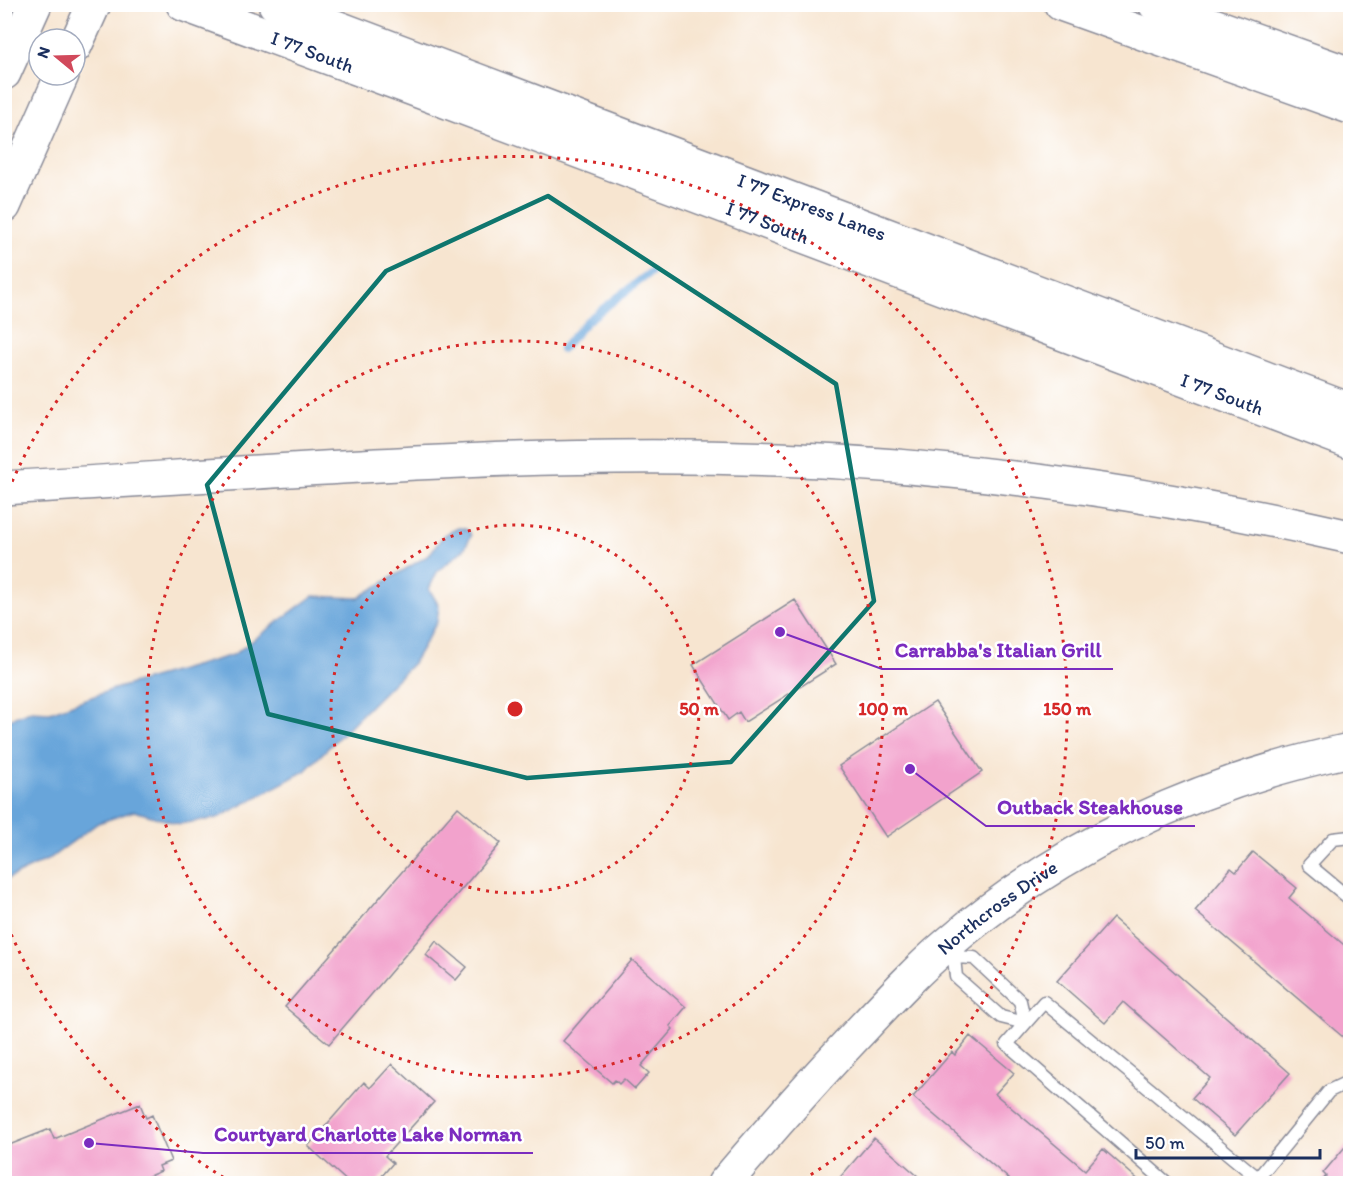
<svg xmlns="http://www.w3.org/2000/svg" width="1355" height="1188" font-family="Itim,sans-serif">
	<rect width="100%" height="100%" fill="#fff"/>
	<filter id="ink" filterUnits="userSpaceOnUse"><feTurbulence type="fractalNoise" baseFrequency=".0167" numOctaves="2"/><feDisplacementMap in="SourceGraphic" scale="12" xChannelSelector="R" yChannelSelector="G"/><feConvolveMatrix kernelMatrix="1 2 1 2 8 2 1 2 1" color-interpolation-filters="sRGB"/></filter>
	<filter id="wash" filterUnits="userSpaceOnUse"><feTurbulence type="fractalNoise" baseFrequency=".008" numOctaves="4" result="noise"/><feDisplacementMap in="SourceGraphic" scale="24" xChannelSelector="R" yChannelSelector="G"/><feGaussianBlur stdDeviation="1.35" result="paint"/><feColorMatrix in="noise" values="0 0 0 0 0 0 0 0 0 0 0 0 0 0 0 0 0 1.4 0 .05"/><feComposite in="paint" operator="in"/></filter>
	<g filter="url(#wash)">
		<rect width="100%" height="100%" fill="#f7e5d0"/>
		<path fill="#68a5da" stroke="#426a9c" stroke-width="1.5" d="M458,528h5l6,3 2,5 -7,13 -27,23 -8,17 10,17 -2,16 -24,41 -108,108 -87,47 -39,6 -45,-13 -36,12 -49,36 -44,21v-159l25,-10 20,1 64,-23 119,-34 80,-59 45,2 71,-43 15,-20z"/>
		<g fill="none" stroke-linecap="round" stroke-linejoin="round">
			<path stroke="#68a5da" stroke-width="8" d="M562,349l25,-28 64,-49"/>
		</g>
		<g id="blocks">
			<path fill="#f2a2cc" d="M795,600l41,64 -91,58 -6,-10 -11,8 -35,-55z
				M935,702l47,70 -96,65 -47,-71z
				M458,807l43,36 -172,201 -44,-37z
				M1253,852l44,36 -8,10 61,52v93l-155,-132 36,-43 5,4z
				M1113,918l177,155 -55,62 -43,-37 18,-20 -87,-76 -18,21 -48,-42z
				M436,941l31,26 -11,13 -30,-25z
				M632,960l54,47 -16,19 3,3 -32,37 8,7 -14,16 -11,-10 -5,5 -4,-4 -3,3 -49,-42z
				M970,1036l44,37 -19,21 90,76 18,-21 40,35h-128l-102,-87 39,-45 3,3z
				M392,1064l42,38 -49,54 8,7 -18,21h-25l-42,-38 56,-64 6,6z
				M140,1104l6,14 6,-3 19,46 -12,5 2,5 -31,13h-126v-37l46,-18 4,10z
				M874,1138l53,46h-89l-2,-2z
				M1350,1141v43h-30l6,-8 -3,-3z"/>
		</g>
	</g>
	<g filter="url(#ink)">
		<use href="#blocks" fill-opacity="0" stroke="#898a97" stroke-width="1.5"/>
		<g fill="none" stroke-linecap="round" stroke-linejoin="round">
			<defs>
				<path id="lane" d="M1350,837l-17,2 -24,26 41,34
					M946,950l8,7 20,1 46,43 5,22 -24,-6 -45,-40 -2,-20
					M1254,1183l75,-92 21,-10
					M1168,1184l-161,-140 37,-42 221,182"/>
				<g id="secondary">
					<path id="s1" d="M724,1184c45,-53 91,-106 139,-156 28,-30 56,-60 87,-86 117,-100 251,-160 400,-192"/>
				</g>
				<path id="primary" d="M75,46l19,-42
					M4,73l31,-69
					M4,206l58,-131"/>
				<g id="highway">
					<path id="s2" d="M183,4l225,83 942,355"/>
					<path id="s3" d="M275,4l1075,406"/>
					<path d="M1061,4l289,103"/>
					<path d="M1155,4l195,70"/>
					<path d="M4,488c258,-15 517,-39 775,-29 192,7 384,36 571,78"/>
				</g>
			</defs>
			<use href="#lane" stroke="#898a97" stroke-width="15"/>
			<use href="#secondary" stroke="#898a97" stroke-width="36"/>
			<use href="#primary" stroke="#898a97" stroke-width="36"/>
			<use href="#highway" stroke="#898a97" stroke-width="36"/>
			<use href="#lane" stroke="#fff" stroke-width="12"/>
			<use href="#secondary" stroke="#fff" stroke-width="33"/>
			<use href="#primary" stroke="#fff" stroke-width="33"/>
			<use href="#highway" stroke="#fff" stroke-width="33"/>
		</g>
	</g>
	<path fill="none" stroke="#0f766e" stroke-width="4.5" stroke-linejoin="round" d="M548,196l288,188 38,217 -143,161 -204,16 -259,-64 -61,-229 179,-214z"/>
	<g fill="none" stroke="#d62828" stroke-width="3" stroke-dasharray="3 6">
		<circle cx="515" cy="709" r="184"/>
		<circle cx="515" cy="709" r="368"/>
		<path d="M231 1182A552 552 0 0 1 5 920M5 498A552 552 0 1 1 799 1182"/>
	</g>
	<g text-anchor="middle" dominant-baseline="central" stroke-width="5" stroke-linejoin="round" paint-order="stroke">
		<g font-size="20" fill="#1b2f5e" stroke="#fff">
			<text stroke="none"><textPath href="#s2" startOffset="138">I 77 South</textPath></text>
			<text stroke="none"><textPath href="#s3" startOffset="574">I 77 Express Lanes</textPath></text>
			<text stroke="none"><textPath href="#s2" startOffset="624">I 77 South</textPath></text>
			<text stroke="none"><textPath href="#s2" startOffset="1110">I 77 South</textPath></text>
			<text stroke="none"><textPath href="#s1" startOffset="390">Northcross Drive</textPath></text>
		</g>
	</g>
	<circle cx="515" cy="709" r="9" fill="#d62828" stroke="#fff" stroke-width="3"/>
	<g font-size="18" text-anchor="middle" font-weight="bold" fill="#d62828" stroke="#fff" stroke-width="5" stroke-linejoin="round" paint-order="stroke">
		<text x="699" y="715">50 m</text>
		<text x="883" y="715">100 m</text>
		<text x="1067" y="715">150 m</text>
	</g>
	<path fill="none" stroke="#7b2cbf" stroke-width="2" d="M780 632L882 669H1113M910 769L986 826H1195M89 1143L203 1153H533"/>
	<g fill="#7b2cbf" stroke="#fff" stroke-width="2">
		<circle cx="780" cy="632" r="6"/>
		<circle cx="910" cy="769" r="6"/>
		<circle cx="89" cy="1143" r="6"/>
	</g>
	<g font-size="21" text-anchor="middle" font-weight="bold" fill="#7b2cbf" stroke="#fff" stroke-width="5" stroke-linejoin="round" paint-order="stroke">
		<text x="998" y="657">Carrabba's Italian Grill</text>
		<text x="1090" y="814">Outback Steakhouse</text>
		<text x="368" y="1141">Courtyard Charlotte Lake Norman</text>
	</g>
	<rect width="1355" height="1188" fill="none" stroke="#fff" stroke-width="24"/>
	<g transform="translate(57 57) rotate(289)"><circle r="28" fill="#ffffff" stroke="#a4acbf" stroke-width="1.5"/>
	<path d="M0-4.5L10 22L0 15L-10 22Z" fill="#d1495b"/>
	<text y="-9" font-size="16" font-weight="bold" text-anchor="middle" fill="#1b2f5e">N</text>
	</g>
	<path d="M1136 1149v9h184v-9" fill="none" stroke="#1b2f5e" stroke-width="3"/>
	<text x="1145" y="1149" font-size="18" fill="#1b2f5e" stroke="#ffffff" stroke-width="4.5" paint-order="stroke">50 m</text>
</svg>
